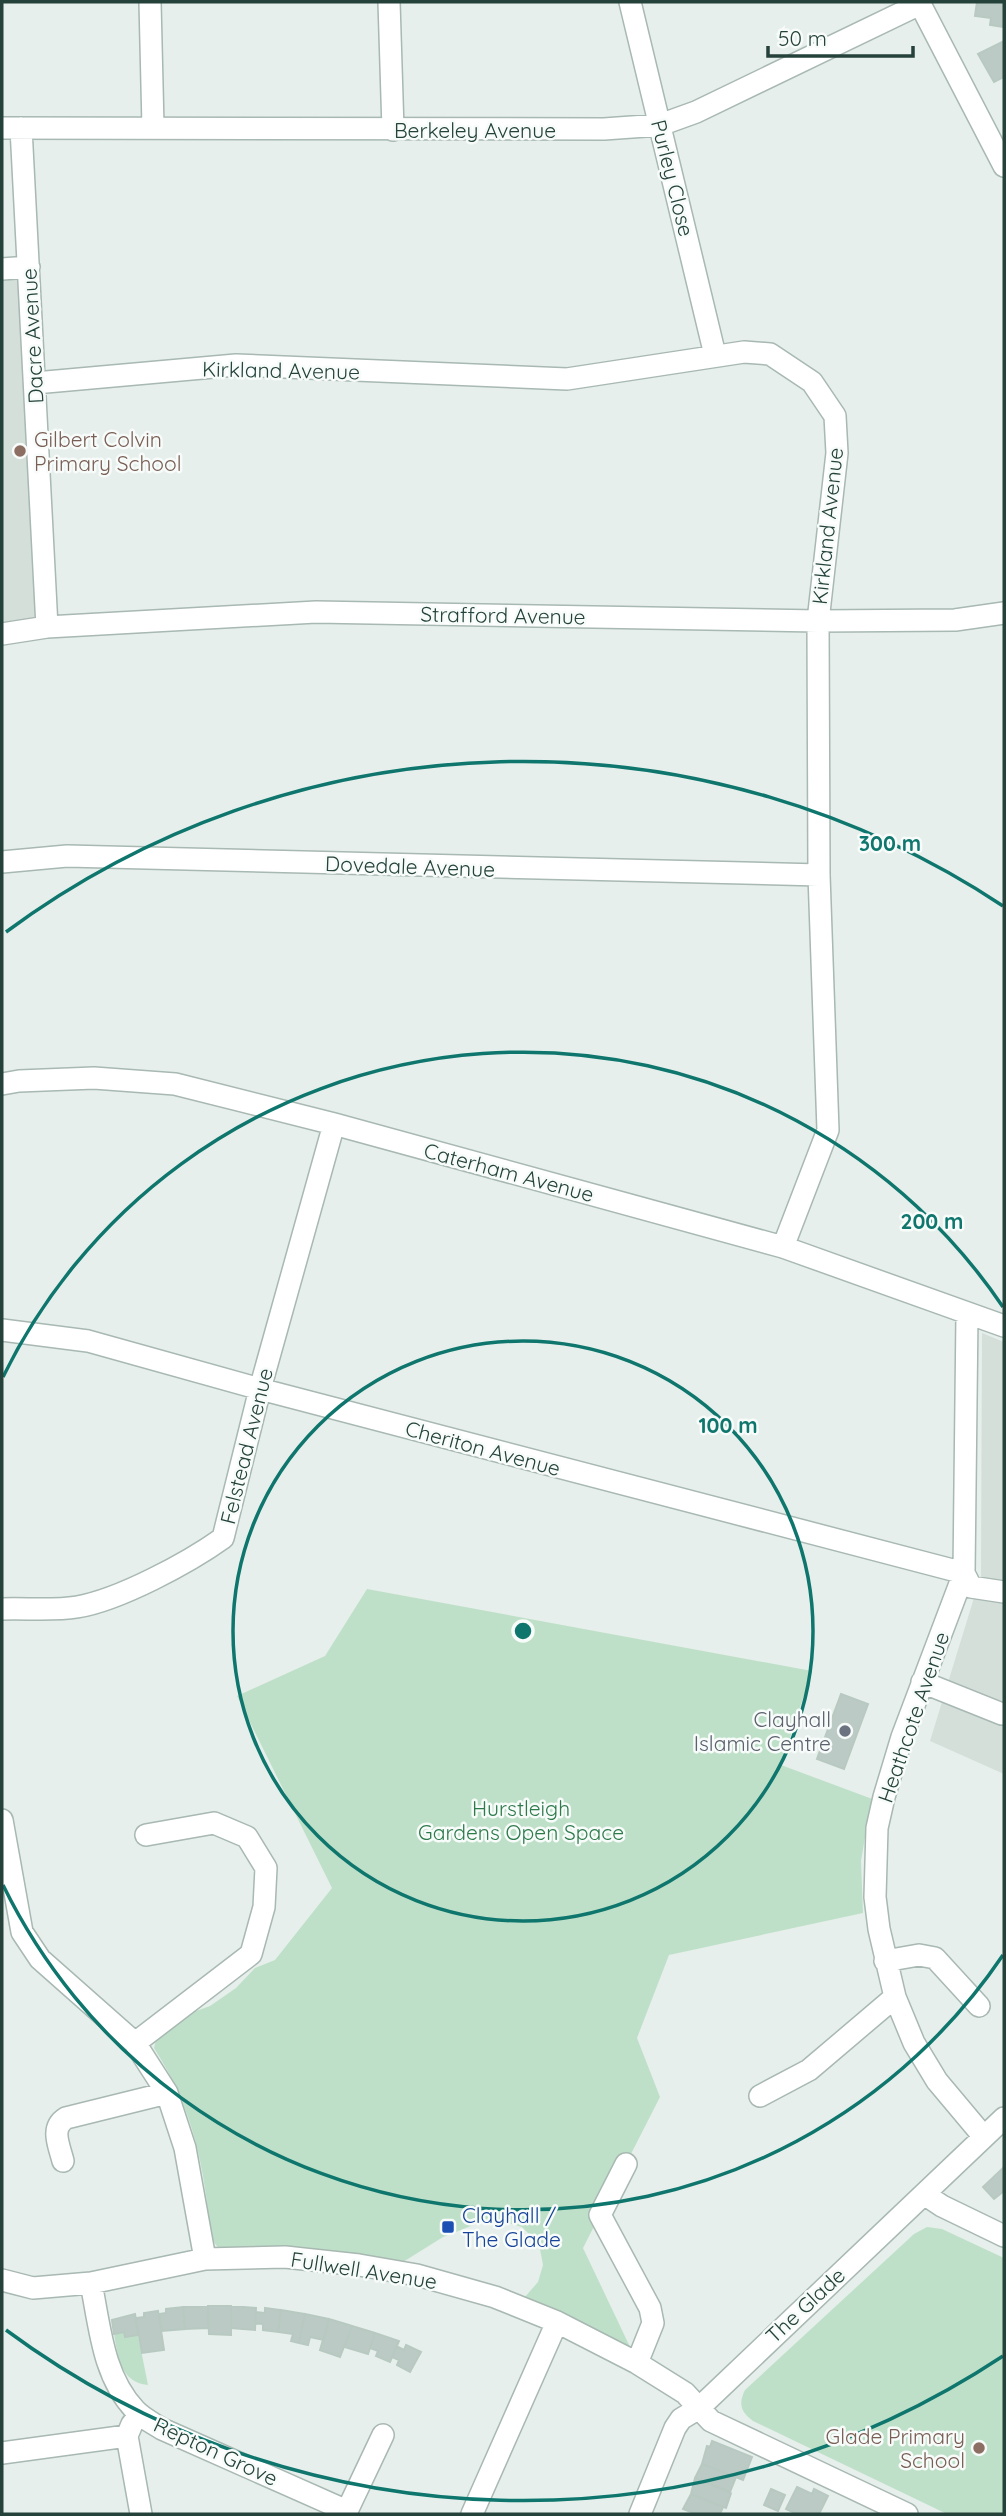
<svg xmlns="http://www.w3.org/2000/svg" width="1006" height="2516" font-family="Quicksand,sans-serif">
	<rect width="100%" height="100%" fill="#e6efeb"/>
	<path fill="#d4dfda" d="M29,273l18,354 -45,7v-358z
		M982,1333l22,9v432l-74,-33 51,-166z"/>
	<path fill="#bfe0c8" d="M367,1589l445,82 -31,94 94,35 -9,31 -5,30 2,52 -194,42 -32,83 23,59 -77,151 48,101 -79,-41 -28,-10 14,-16 5,-17 -4,-21 -17,-17 -17,-5h-24l-38,15 -40,25 -184,-13 -8,-11c-7,-73 -17,-127 -57,-190l3,-13 28,-20 25,-9 26,-18 19,-20 20,-8 57,-72 -95,-192 88,-40z
		M927,2227l15,2 62,29v256h-57l-194,-93c-12,-9 -15,-17 -8,-31l169,-156z
		M124,2332l1,5 13,-2 10,50c-28,-3 -30,-28 -34,-51z"/>
	<path fill="#bbcac4" stroke="#b8c9c2" stroke-width="2" d="M977,2h27v25l-14,-2 1,-7 -16,-2z
		M1004,41v36l-10,5 -16,-28z
		M841,1694l27,10 -24,65 -27,-10z
		M1004,2167v24l-10,8 -11,-12z
		M208,2306v22l-23,1 -2,-22z
		M208,2306h23v29l-22,-1z
		M231,2306l25,2 -1,22 -24,-2z
		M183,2307l2,22 -23,2 -3,-17 7,-1v-4z
		M265,2308l16,2 -3,22 -15,-2v-6l-8,-1 1,-11 9,1z
		M281,2310l24,4 -6,29 -8,-2 2,-7 -15,-2z
		M158,2311l6,39 -22,3 -6,-35 8,-1v-4z
		M135,2314l3,21 -13,2 -1,-5 -10,2 -2,-14z
		M305,2314l24,5 -5,21 -14,-3 -2,8 -9,-2z
		M329,2319l23,7 -12,31 -20,-7z
		M352,2326l23,7 -7,21 -23,-7z
		M375,2333l24,8 -9,21 -14,-6 2,-5 -8,-3z
		M406,2345l15,7 -11,20 -13,-7 2,-5 -7,-3 4,-11 8,4z
		M712,2441l40,16 -9,23 -41,-16 5,-18 3,1z
		M702,2464l34,13 -6,15 -35,-14z
		M695,2478l36,15 -5,15 -35,-14z
		M797,2487l15,7 2,-5 14,7 -9,18h-22l-11,-5z
		M771,2489l14,6 -7,16 -14,-6z
		M691,2494l32,13 -3,7h-24l-13,-5z"/>
	<g fill="none" stroke-linecap="round" stroke-linejoin="round">
		<defs>
			<path id="minor" d="M150,2l3,125
				M389,2l4,128
				M630,2l85,353
				M919,2l85,164
				M2,128l602,1 56,-4 36,-13 224,-108
				M21,128l26,499
				M2,269l27,-2
				M35,383l201,-18 331,14 177,-27 26,2 42,28 23,34 2,37 -19,168 1,254 9,255 -45,117
				M2,634l45,-7 269,-15 502,9 137,-1 49,-7
				M2,862l65,-6 752,19
				M2,1084l17,-3 75,-3 81,6 159,40 449,123 221,79
				M967,1314l-3,259 -62,164 -18,60 -7,31 -2,69 4,32 16,68 19,46 23,38 47,56
				M2,1330l86,11 172,48 704,184 7,14 33,5
				M2,1609c24,-1 51,2 75,-2 42,-7 111,-44 146,-69l37,-149 74,-265
				M922,1682l80,32
				M2,1820l20,112 18,27 95,84 32,50 18,55 20,111
				M885,1961l34,-6 16,3 44,48
				M135,2043l116,-89 13,-47 2,-39 -19,-31 -33,-14 -68,12
				M760,2096l49,-26 86,-73
				M63,2161c-4,-16 -13,-33 3,-43l101,-25
				M626,2164l-26,51 50,93 3,15 -16,40
				M924,2194l18,12 62,30
				M2,2280l31,8 58,-5 114,-24 80,-2 74,8 58,10 78,22 62,25 80,41 48,30 26,28 196,93
				M91,2283c9,45 12,93 44,127 7,8 18,13 27,19l185,82
				M132,2424l-5,12 14,78
				M2,2453l125,-17
				M347,2511l36,-76
				M472,2514l85,-192
				M640,2514l35,-86 6,-9 18,-11 305,-290"/>
		</defs>
		<use href="#minor" stroke="#a8b8b2" stroke-width="24"/>
		<use href="#minor" stroke="#fff" stroke-width="21"/>
	</g>
	<g fill="none" stroke="#0f766e" stroke-width="3.5">
		<circle cx="523" cy="1631" r="290"/>
		<path d="M1003 1955A579 579 0 0 1 3 1885M3 1377A579 579 0 0 1 1003 1307"/>
		<path d="M1003 2356A869 869 0 0 1 6 2330M6 932A869 869 0 0 1 1003 906"/>
	</g>
	<g fill="#8d6e63" stroke="#f7fbf9" stroke-width="2.5">
		<circle cx="20" cy="451" r="7"/>
		<circle cx="979" cy="2448" r="7"/>
	</g>
	<circle fill="#6b7280" stroke="#f7fbf9" stroke-width="2.5" cx="845" cy="1731" r="7"/>
	<rect fill="#1a4fb4" stroke="#f7fbf9" stroke-width="2.5" x="441" y="2220" width="14" height="14" rx="3.5"/>
	<g text-anchor="middle" dominant-baseline="central" stroke-width="5" stroke-linejoin="round" paint-order="stroke">
		<g font-size="21" fill="#24423a" stroke="#f7fbf9">
			<text x="475" y="130">Berkeley Avenue</text>
			<text transform="translate(673 178) rotate(76)">Purley Close</text>
			<text transform="translate(32 336) rotate(-93)">Dacre Avenue</text>
			<text transform="translate(281 370) rotate(1)">Kirkland Avenue</text>
			<text transform="translate(827 526) rotate(-84)">Kirkland Avenue</text>
			<text transform="translate(503 615) rotate(1)">Strafford Avenue</text>
			<text transform="translate(410 866) rotate(2)">Dovedale Avenue</text>
			<text transform="translate(509 1172) rotate(15)">Caterham Avenue</text>
			<text transform="translate(246 1446) rotate(-76)">Felstead Avenue</text>
			<text transform="translate(483 1448) rotate(15)">Cheriton Avenue</text>
			<text transform="translate(913 1717) rotate(-71)">Heathcote Avenue</text>
			<text transform="translate(364 2270) rotate(9)">Fullwell Avenue</text>
			<text transform="translate(805 2305) rotate(-43)">The Glade</text>
			<text transform="translate(216 2451) rotate(25)">Repton Grove</text>
		</g>
		<g font-size="21" fill="#785e54" stroke="#f7fbf9" text-anchor="start">
			<text x="34" y="439">Gilbert Colvin<tspan x="34" dy="24">Primary School</tspan></text>
			<text x="965" y="2436" text-anchor="end">Glade Primary<tspan x="965" dy="24">School</tspan></text>
		</g>
		<g font-size="21" fill="#5b616d" stroke="#f7fbf9" text-anchor="end">
			<text x="831" y="1719">Clayhall<tspan x="831" dy="24">Islamic Centre</tspan></text>
		</g>
		<g font-size="21" fill="#2d7a4b" stroke="#f7fbf9">
			<text x="521" y="1808">Hurstleigh<tspan x="521" dy="24">Gardens Open Space</tspan></text>
		</g>
		<g font-size="21" fill="#164399" stroke="#f7fbf9" text-anchor="start">
			<text x="462" y="2215">Clayhall /<tspan x="462" dy="24">The Glade</tspan></text>
		</g>
	</g>
	<circle cx="523" cy="1631" r="10" fill="#0f766e" stroke="#f7fbf9" stroke-width="3.5"/>
	<g font-size="21" text-anchor="middle" font-weight="bold" fill="#0f766e" stroke="#f7fbf9" stroke-width="5" stroke-linejoin="round" paint-order="stroke">
		<text x="890" y="851">300 m</text>
		<text x="932" y="1229">200 m</text>
		<text x="728" y="1433">100 m</text>
	</g>
	<rect width="1006" height="2516" fill="none" stroke="#24423a" stroke-width="7"/>
	<path d="M768 46v10h145v-10" fill="none" stroke="#24423a" stroke-width="3.5"/>
	<text x="778" y="46" font-size="21" fill="#24423a" stroke="#f7fbf9" stroke-width="5" paint-order="stroke">50 m</text>
</svg>
